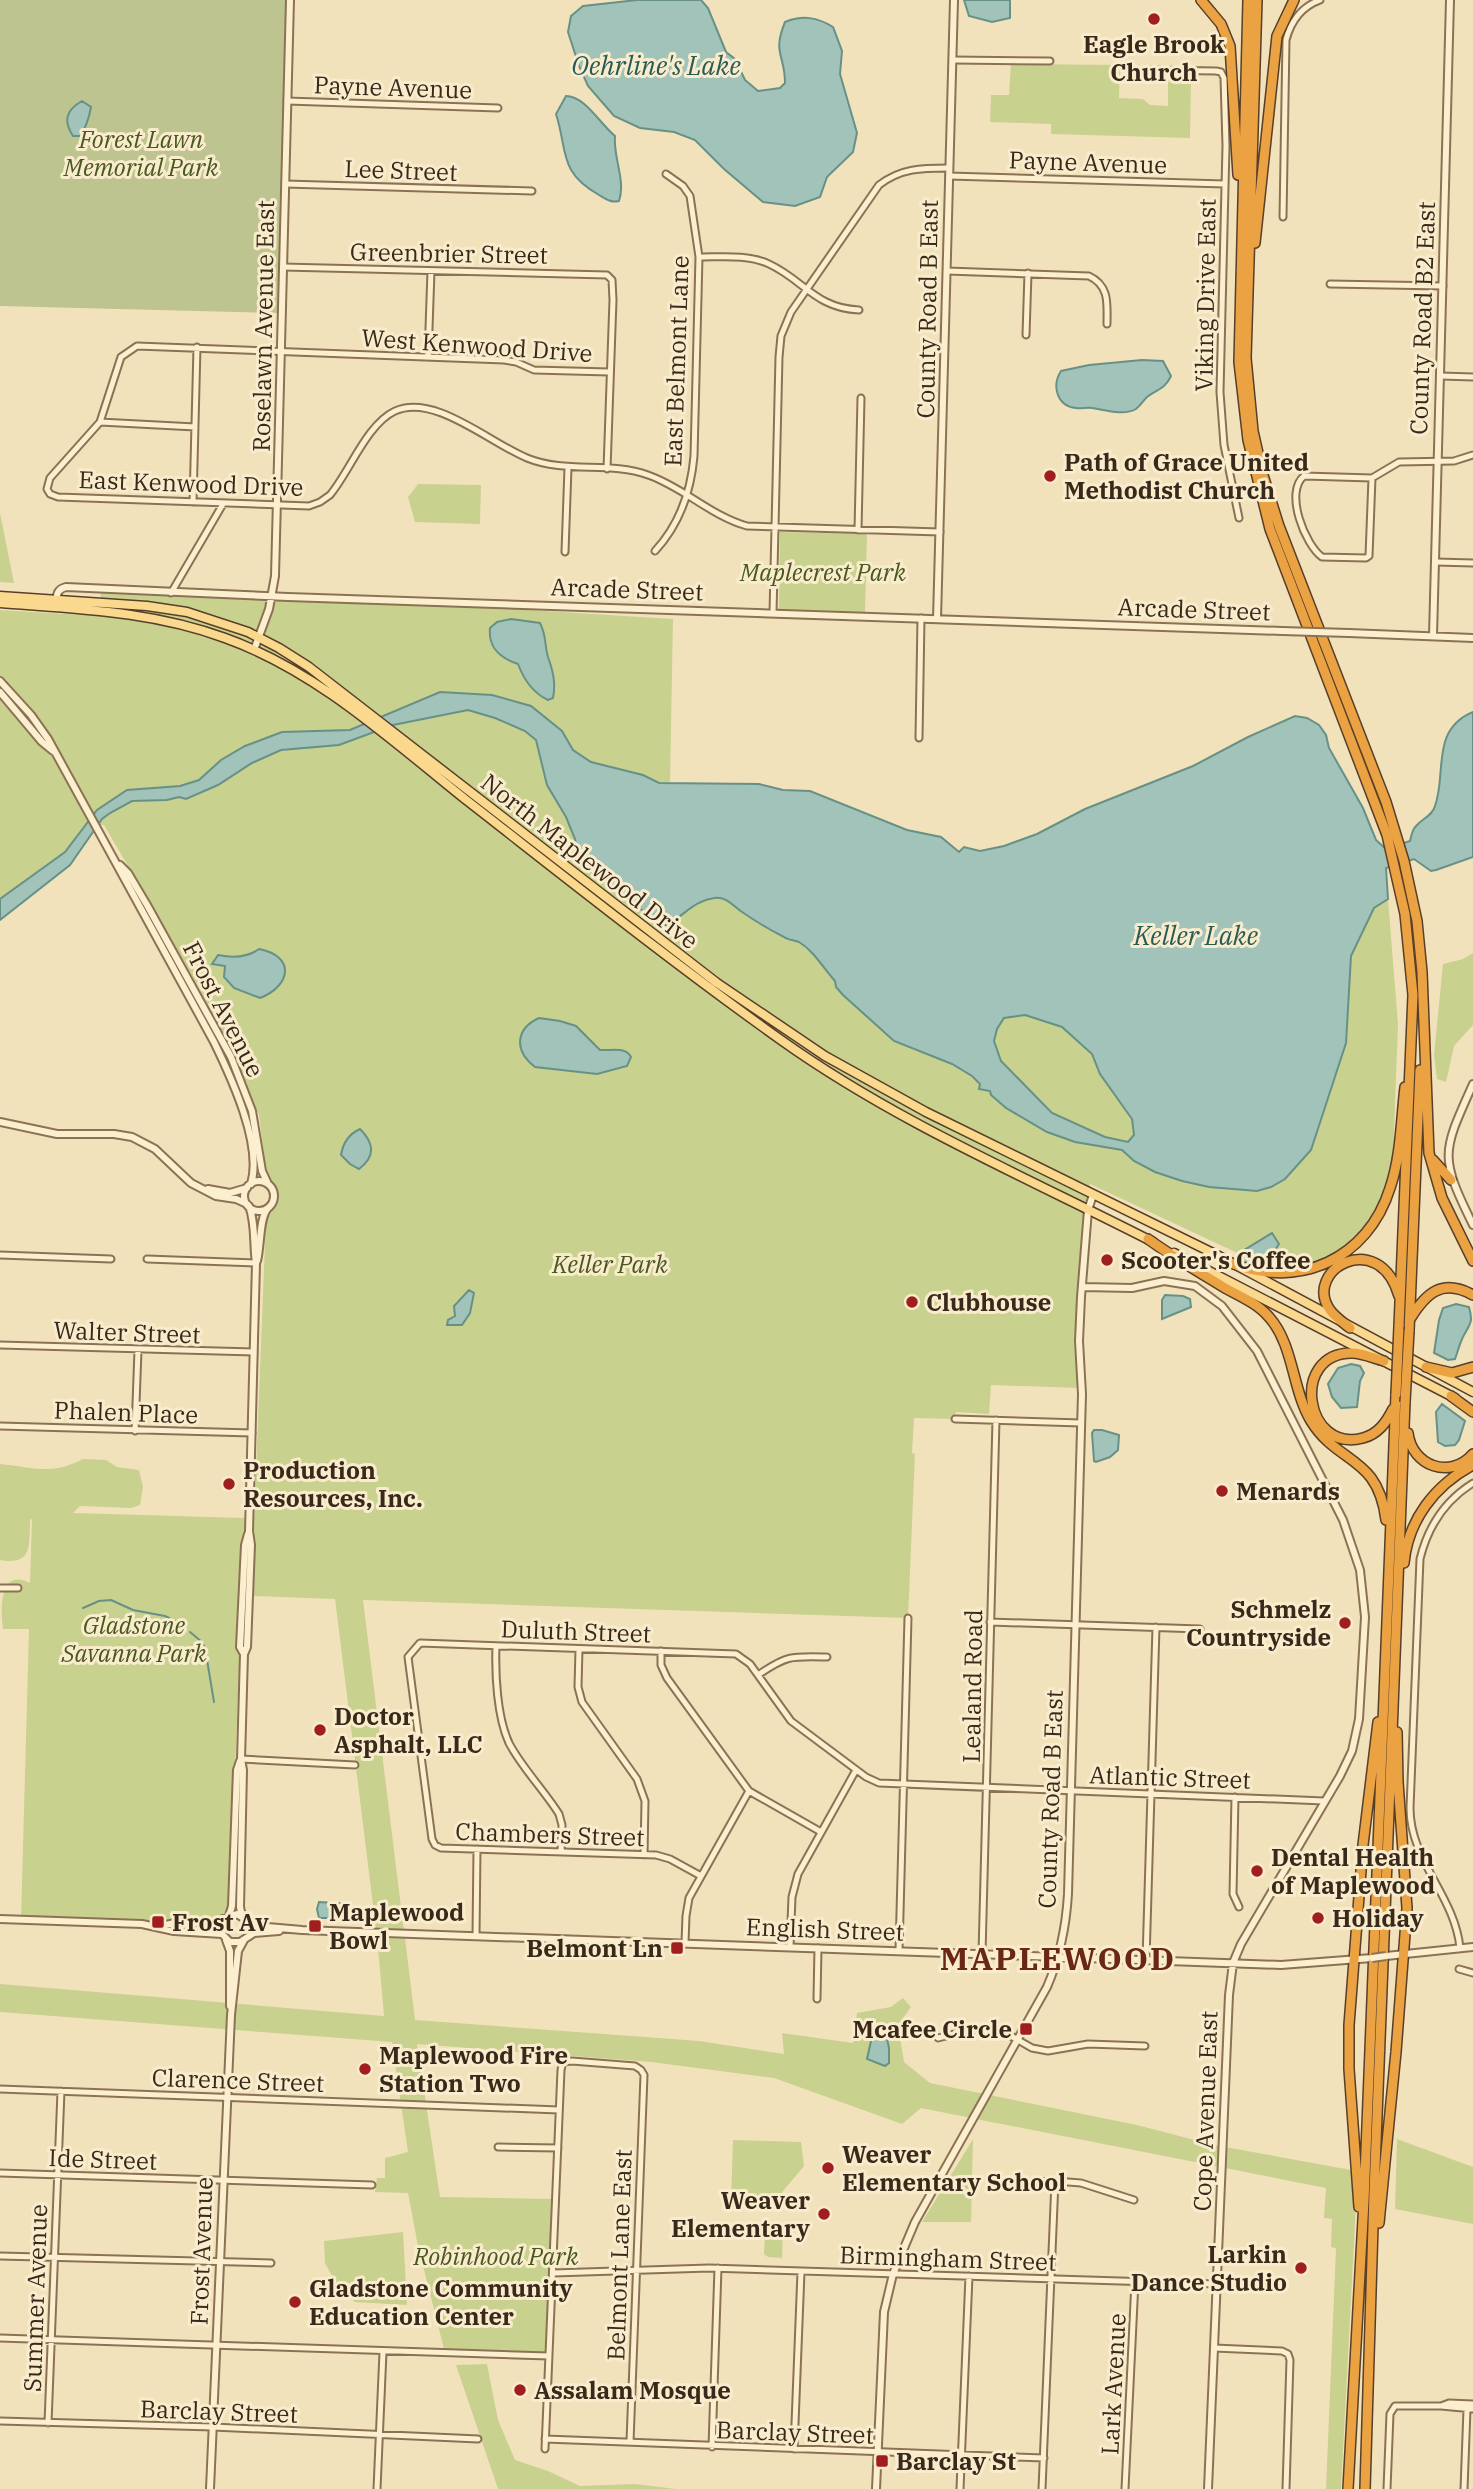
<svg xmlns="http://www.w3.org/2000/svg" width="1473" height="2489" font-family="'IBM Plex Serif',serif">
	<rect width="100%" height="100%" fill="#f2e2bc"/>
	<path fill="#c9d18f" d="M1011,64l109,1 -1,33 24,1 7,6 18,1v-28h23l-1,60 -139,-4v-10l-61,-2 1,-27h18z
		M418,484l63,1 -1,39 -65,-2 -7,-25z
		M0,513l14,70 -14,-1z
		M780,532l87,2 -2,79 -86,-3z
		M101,593l395,15 177,11 -3,165 -11,-1 -16,-8 -52,-13 -18,-12 -11,-19 -122,-39 -57,26 60,-2 25,-6 12,2 45,19 11,9 11,45 19,32 9,22 2,13 99,69c9,-11 26,-24 42,-24 9,0 16,9 23,15 13,10 32,21 47,27 3,2 7,1 10,3 16,9 26,27 37,39l1,6 7,8 51,46 22,10 13,2 43,23 12,12 63,44 28,10 47,8 12,11 21,11 27,9 27,6 48,4 54,-41 35,-107 5,-87 23,-48 14,-9 10,125 -5,135 -22,68 -51,41 -40,5 -190,-89 -7,51 -4,153 -88,-3 -2,29 -33,-2 -2,7 -40,-1 -2,35 3,1 -7,164 -545,-18 41,331 -28,-2 -41,-330 -84,-3 15,-377 1,-6 9,-10 1,-13 -10,-12 -8,-63 -61,-129 -94,-161 -21,2 -18,25 -65,47v-289l99,6z
		M1473,953v72l-19,21 -8,36 -9,-3 -3,-24 9,-91 20,-5z
		M1025,1015l37,12 30,27 8,20 32,45 2,15 -6,8 -23,-5 -53,-24 -51,-52 -7,-20 3,-12 7,-11z
		M83,1459l23,1 11,7 22,3 4,17 -3,18 -9,3 -51,-2 -7,7 172,5 -16,405 -208,-4 8,-290h-26c-3,-21 -3,-62 27,-46l2,-64 -2,1c-1,25 3,46 -30,40v-96c33,3 51,12 83,-5z
		M377,1936l28,2 10,82 284,21 85,13 -2,-21 71,10 4,-30 34,-6 12,-9 8,9 -13,18 6,37 26,21 207,42 77,20 137,25 5,34 -15,285h-15l10,-241 -5,-1 1,-28 -8,-1 2,-30 -405,-80 -19,16 -128,-46 -123,-16 -234,-18 23,153 116,2 -7,157 -104,-3 -27,-107 -10,-53 -33,-1 2,-14h8v-20l23,-6 -16,-110 -392,-30v-28l384,32z
		M973,2139l-2,83h-49z
		M1397,2139l76,28v57l-78,-15z
		M733,2140l68,2 3,24 -31,37 -42,-1z
		M770,2227l13,2 -1,29 -14,-1 -4,-3 1,-21z
		M403,2232l4,73 -52,-3 -16,-13 -14,-26 -1,-22z
		M487,2364l11,56 17,40 33,11 32,15 55,-2 41,5h-178l-42,-124z"/>
	<path fill="#bec490" d="M0,0h286l-8,313 -278,-7z"/>
	<path fill="#a1c3b9" stroke="#679187" stroke-width="2" fill-rule="evenodd" d="M637,0h64l7,8 18,44 9,7 10,21 13,11 22,-3 5,-5c0,-29 -13,-29 0,-61 18,-7 32,-5 48,5l9,24 -2,23 17,59 -4,19 -26,25 -7,20 -25,9 -32,-4 -39,-33 -29,-29 -21,-8 -34,-4 -26,-12 -26,-30 -9,-20 -11,-34 3,-16 12,-10z
		M964,0h46v18l-18,4 -23,-6z
		M566,96c19,0 34,28 49,40 -2,22 11,44 4,65 -8,2 -13,-2 -20,-6 -41,-23 -31,-44 -43,-81z
		M82,101l9,6c-2,11 -5,21 -11,29h-7c-10,-15 -7,-26 9,-35z
		M1142,360l21,1 8,15c-6,13 -13,13 -24,21 -4,4 -7,9 -11,12 -12,7 -31,1 -44,-1 -5,-1 -11,1 -16,0 -20,-2 -24,-23 -15,-37l28,-6z
		M511,619l29,4c7,14 4,21 8,34 5,14 8,26 5,41l-5,2c-15,-7 -24,-20 -30,-36 -18,-6 -30,-16 -28,-36l7,-6z
		M440,692l52,3 39,11 31,25 11,19 18,12 52,13 16,8 100,1 24,6 27,1 97,39 34,7 18,15 5,-5 16,4 24,-5 33,-12 48,-25 108,-43 55,-29 47,-21 12,2 12,7 7,10 3,13 34,60 13,32 10,9 24,-8c1,-5 3,-12 6,-15 7,-8 16,-10 19,-20 12,-33 -5,-76 38,-94v145l-37,13 -5,1 -17,-12 -28,9 2,31 -14,9 -23,48 -5,87 -35,107 -26,29 -14,8 -14,4 -48,-4 -27,-6 -27,-9 -21,-11 -12,-11 -47,-8 -28,-10 -41,-24 -15,-13 -1,-4 -11,-2 1,-5 -8,-8 -20,-12 -58,-23 -51,-46 -7,-8 -1,-6c-11,-12 -21,-30 -36,-39 -5,-2 -11,-2 -15,-5 -14,-7 -29,-16 -42,-25 -9,-6 -16,-16 -28,-14 -22,3 -32,21 -51,28l-79,-60 -7,-14 -2,-13 -9,-22 -19,-32 -11,-45 -11,-9 -30,-13 -27,-8 -75,15 -54,20 -58,5 -29,13 -34,22 -32,14 -7,-2 -12,3 -35,1 -22,12 -8,6 -32,46 -70,55v-21l65,-47 32,-42 30,-20 53,-4 19,-6 22,-20 24,-14 37,-14 68,-2zM1025,1015l37,12 30,27 8,20 32,45 2,16 -6,7 -23,-5 -53,-24 -51,-52 -7,-20 3,-12 7,-11z
		M259,949c37,7 32,37 1,49l-26,-10 -10,-11 1,-11 -13,-2 6,-9c15,3 29,3 41,-6z
		M539,1018l21,3 16,5 24,24c11,1 25,-4 31,7l-4,9 -30,8 -62,-7c-21,-16 -20,-38 4,-49z
		M360,1129c14,14 16,27 -1,40l-9,-5 -9,-9c2,-13 8,-21 19,-26z
		M1272,1233l7,11 -13,19 -12,7 -18,-9 5,-9z
		M469,1290l5,3 -4,20 -8,12h-15l1,-5 7,-4 -1,-10z
		M1165,1295l18,1 7,3 1,8 -29,12v-19z
		M1456,1304l13,3c4,14 2,16 -5,28 -4,7 -6,16 -9,24l-7,1 -14,-7 5,-33 4,-12z
		M1351,1364l9,2 4,7 -4,8 -3,26 -16,1 -9,-11 -4,-13 10,-16z
		M1442,1404l23,17 -6,19 -4,5 -10,1 -7,-4 -2,-30z
		M1094,1430h8l17,5 -1,15 -8,7 -14,5 -2,-1 -2,-28z
		M319,1902l32,2v14h-32l-2,-9z
		M881,2026l4,3 4,19v15l-4,3 -18,-7 6,-27z"/>
	<g fill="none" stroke-linecap="round" stroke-linejoin="round">
		<path stroke="#679187" stroke-width="2" d="M83,1608l16,-7 12,-1 22,10 32,6 12,6
			M190,1632l12,10 3,6 9,54"/>
		<defs>
			<path id="minor" d="M953,60l97,1
				M1147,70l69,1 5,1 3,6 2,68 -6,246 4,53 15,73
				M287,101l211,7
				M949,176l276,8
				M285,184l247,7
				M1283,217l3,-177c5,-19 15,-33 34,-40
				M699,257c22,0 49,-3 70,7 35,16 46,44 90,46
				M283,267l324,8 5,5 1,20 -6,169
				M947,271l142,5c21,10 18,28 18,48
				M1330,284l113,2
				M1026,335l2,-62
				M428,357l3,-86
				M609,372l-75,-2 -18,-8 -12,-2 -367,-14 -16,11 -21,65 -50,56 -3,11 3,5 8,3 251,9 11,-4 10,-7c20,-24 37,-71 65,-84 39,-18 95,32 132,47 39,16 82,3 121,17 35,12 63,41 99,51l193,6
				M1441,376l32,1
				M100,422l95,5
				M1372,478l-3,78 -3,2 -44,-1c-17,-12 -38,-65 -18,-81l68,2 27,-16 55,-1 19,-6
				M193,502l4,-155
				M858,530l3,-132
				M655,551c24,-26 36,-60 39,-95l5,-199 -9,-61 -7,-10 -17,-12
				M565,552l3,-84
				M1436,562l37,1
				M171,593l52,-89
				M773,613l6,-256 2,-21 10,-24 88,-127c22,-17 43,-17 70,-17
				M919,738l2,-120
				M0,1255l111,4
				M147,1259l109,4
				M0,1345l254,7
				M955,1419l126,4
				M0,1426l252,7
				M135,1431l3,-81
				M0,1588h18
				M990,1622l210,7
				M496,1646c-1,28 1,71 13,97 13,25 35,47 50,71l3,11 -1,27
				M579,1649l-1,38 4,15 55,77 8,22 -1,54
				M661,1651v14l6,13 82,113 -60,107 -3,18 -1,27
				M758,1675c29,-20 34,-19 69,-18
				M241,1759l114,6
				M749,1791l72,41
				M1235,1797l-2,97 6,13
				M701,1876l-31,-17 -14,-4 -215,-7 -6,-3 -3,-6 -24,-182 12,-14 316,11 14,10 41,57 75,56 13,6 445,18
				M476,1936l1,-87
				M790,1947l2,-50 6,-23 58,-104
				M1460,1948c-5,-52 -50,-87 -50,-140l10,-249c8,-33 24,-58 53,-76
				M899,1950l9,-332
				M982,1954l14,-534
				M1146,1960l10,-333
				M1459,1969l14,4
				M817,1999l1,-51
				M938,2038l28,-7h24l21,5 21,12 16,3 40,-7 57,2
				M0,2089l559,21
				M498,2147l60,1
				M0,2173l372,12
				M1016,2183l39,-2 26,2 53,17
				M0,2256l271,7
				M553,2273l156,-5 507,16
				M0,2338l549,18
				M1214,2348l68,3 6,3 2,6 -4,129
				M1441,2406l8,-3 24,1
				M0,2421l213,6 265,12
				M48,2423l13,-332
				M545,2439l499,19
				M712,2447l6,-179
				M545,2449l16,-379 2,-8 9,-1 63,5 6,4 3,5 -14,367
				M794,2449l7,-177
				M377,2489l6,-137
				M960,2489l9,-213
				M1042,2489l13,-308
				M1125,2489l10,-208
				M1387,2489l3,-75 5,-8h46l32,3
				M1464,2489l3,-80"/>
			<path id="tertiary" d="M56,601c1,-8 2,-12 10,-14l222,10 994,34
				M937,619l17,-619
				M1349,633l124,5
				M1433,636l17,-636
				M254,650l15,-41 6,-33 15,-576
				M0,681l31,34 17,24 166,303c17,35 49,103 37,142
				M0,692l42,50 11,9
				M120,865l8,8 19,32 84,152 21,54 10,60 6,13
				M1473,1084c-31,69 -34,72 0,141
				M0,1122l57,12h57l18,3 23,12 36,34 25,13 20,3 11,5
				M244 1196a15 15 0 1 1 30 0a15 15 0 1 1-30 0Z
				M208,1189l22,4 17,-5
				M257,1261c4,-15 2,-43 11,-53
				M1083,1287l49,1 32,-7 31,5 27,20 35,45 86,169 17,50 5,47 -6,102 -7,32 -12,25 -99,168 -8,19 -4,32 -21,494
				M244,1654l3,-7 4,-102 -2,-14 7,-268c-3,-19 0,-39 -7,-57
				M229,1916l3,-10 5,-136 3,-9
				M242,1916l-2,-9 3,-137 -2,-11 3,-105 -4,-7 5,-102 3,-11
				M0,1919l142,5 32,7 48,3
				M224,1920l-2,14 8,8h10l14,-9 25,-2
				M161,1926l14,-3h37l25,-9 19,12 46,4 979,35 91,-7
				M226,1940l4,11v55
				M1386,1956l87,-9
				M210,2489l21,-474 7,-64 6,-11
				M876,2489l8,-177 9,-38 22,-52 132,-235c13,-30 19,-60 21,-93l14,-500 -3,-53 2,-44 7,-87 5,-15"/>
			<path id="primary" d="M0,596l147,10 40,6 61,20 31,16 30,19 408,316 108,73 101,56 293,144 254,136
				M0,603c77,6 152,8 225,35 92,33 165,101 240,161 104,81 208,164 316,241 115,82 247,138 372,202
				M1174,1253l281,145"/>
			<path id="motorway" d="M1201,0l20,24 9,22 8,129
				M1248,0l-9,362 9,78 22,89 117,306 18,79 8,81 -14,331
				M1257,0l-11,358 7,73 10,44 16,51 107,276 18,59 13,60 5,51 7,181 13,45 31,63
				M1255,243l22,-207 17,-36
				M1433,1160l18,20
				M1148,1239c25,18 51,33 77,49 15,8 33,16 44,29 25,28 23,73 42,104 27,44 67,34 75,99
				M1231,1263c68,27 137,-4 159,-75 11,-32 11,-68 15,-101
				M1410,1319c16,-26 32,-41 63,-24
				M1350,1328c-6,-5 -15,-11 -20,-18 -28,-40 49,-83 69,-14
				M1409,1331l11,-261
				M1384,1361c-11,-3 -22,-8 -32,-8 -63,0 -47,101 11,85 15,-4 23,-15 30,-29
				M1426,1367l26,6 21,-6
				M1451,1396l22,16
				M1408,1433c4,33 42,47 65,21
				M1404,1563c4,-43 31,-78 69,-98
				M1359,2207l-10,-138v-44l14,-180 15,-123
				M1379,2223l17,-171 11,-144 -9,-126 -1,-50
				M1348,2489l16,-288 32,-807
				M1365,2489l9,-296 31,-791"/>
		</defs>
		<use href="#minor" stroke="#8b7254" stroke-width="9"/>
		<use href="#tertiary" stroke="#8b7254" stroke-width="10"/>
		<use href="#primary" stroke="#583f29" stroke-width="11"/>
		<use href="#motorway" stroke="#583f29" stroke-width="12"/>
		<use href="#minor" stroke="#fcefd0" stroke-width="5"/>
		<use href="#tertiary" stroke="#fcefd0" stroke-width="6"/>
		<use href="#primary" stroke="#fad98f" stroke-width="8"/>
		<use href="#motorway" stroke="#eba243" stroke-width="9"/>
		<defs>
			<path id="tertiary-bridge" d="M1282,631l67,2
				M1372,1958l14,-2"/>
			<path id="motorway-bridge" d="M1396,1394l3,-68
				M1405,1402l4,-71"/>
		</defs>
		<use href="#tertiary-bridge" stroke="#8b7254" stroke-width="10" stroke-linecap="butt"/>
		<use href="#motorway-bridge" stroke="#583f29" stroke-width="12" stroke-linecap="butt"/>
		<use href="#tertiary-bridge" stroke="#fcefd0" stroke-width="6"/>
		<use href="#motorway-bridge" stroke="#eba243" stroke-width="9"/>
	</g>
	<g fill="#a01e1e" stroke="#f9eccd" stroke-width="2.5">
		<circle cx="1154" cy="19" r="7"/>
		<circle cx="1050" cy="476" r="7"/>
		<circle cx="1107" cy="1260" r="7"/>
		<circle cx="912" cy="1302" r="7"/>
		<circle cx="229" cy="1484" r="7"/>
		<circle cx="1222" cy="1491" r="7"/>
		<circle cx="1345" cy="1623" r="7"/>
		<circle cx="320" cy="1730" r="7"/>
		<circle cx="1257" cy="1871" r="7"/>
		<circle cx="1318" cy="1918" r="7"/>
		<rect x="151" y="1915" width="14" height="14" rx="3.5"/>
		<rect x="308" y="1919" width="14" height="14" rx="3.5"/>
		<rect x="670" y="1941" width="14" height="14" rx="3.5"/>
		<rect x="1019" y="2022" width="14" height="14" rx="3.5"/>
		<circle cx="365" cy="2069" r="7"/>
		<circle cx="828" cy="2168" r="7"/>
		<circle cx="824" cy="2214" r="7"/>
		<circle cx="1301" cy="2268" r="7"/>
		<circle cx="295" cy="2302" r="7"/>
		<circle cx="520" cy="2390" r="7"/>
		<rect x="875" y="2454" width="14" height="14" rx="3.5"/>
	</g>
	<g text-anchor="middle" dominant-baseline="central" stroke-width="6" stroke-linejoin="round" paint-order="stroke">
		<g font-size="24" font-weight="bold" fill="#39291a" stroke="#f9eccd" text-anchor="start">
			<text x="1154" y="44" text-anchor="middle">Eagle Brook<tspan x="1154" dy="28">Church</tspan></text>
			<text x="1064" y="462">Path of Grace United<tspan x="1064" dy="28">Methodist Church</tspan></text>
			<text x="1121" y="1260">Scooter's Coffee</text>
			<text x="926" y="1302">Clubhouse</text>
			<text x="243" y="1470">Production<tspan x="243" dy="28">Resources, Inc.</tspan></text>
			<text x="1236" y="1491">Menards</text>
			<text x="1331" y="1609" text-anchor="end">Schmelz<tspan x="1331" dy="28">Countryside</tspan></text>
			<text x="334" y="1716">Doctor<tspan x="334" dy="28">Asphalt, LLC</tspan></text>
			<text x="1271" y="1857">Dental Health<tspan x="1271" dy="28">of Maplewood</tspan></text>
			<text x="329" y="1912">Maplewood<tspan x="329" dy="28">Bowl</tspan></text>
			<text x="1332" y="1918">Holiday</text>
			<text x="172" y="1922">Frost Av</text>
			<text x="663" y="1948" text-anchor="end">Belmont Ln</text>
			<text x="1012" y="2029" text-anchor="end">Mcafee Circle</text>
			<text x="379" y="2055">Maplewood Fire<tspan x="379" dy="28">Station Two</tspan></text>
			<text x="842" y="2154">Weaver<tspan x="842" dy="28">Elementary School</tspan></text>
			<text x="810" y="2200" text-anchor="end">Weaver<tspan x="810" dy="28">Elementary</tspan></text>
			<text x="1287" y="2254" text-anchor="end">Larkin<tspan x="1287" dy="28">Dance Studio</tspan></text>
			<text x="309" y="2288">Gladstone Community<tspan x="309" dy="28">Education Center</tspan></text>
			<text x="534" y="2390">Assalam Mosque</text>
			<text x="896" y="2461">Barclay St</text>
		</g>
		<g font-size="24" fill="#39291a" stroke="#f9eccd">
			<text transform="translate(393 87) rotate(2)">Payne Avenue</text>
			<text transform="translate(1088 162) rotate(2)">Payne Avenue</text>
			<text transform="translate(401 170) rotate(2)">Lee Street</text>
			<text transform="translate(449 253) rotate(1)">Greenbrier Street</text>
			<text transform="translate(1205 295) rotate(-89)">Viking Drive East</text>
			<text transform="translate(927 309) rotate(-89)">County Road B East</text>
			<text transform="translate(1422 318) rotate(-88)">County Road B2 East</text>
			<text transform="translate(263 326) rotate(-89)">Roselawn Avenue East</text>
			<text transform="translate(477 345) rotate(4)">West Kenwood Drive</text>
			<text transform="translate(676 361) rotate(-88)">East Belmont Lane</text>
			<text transform="translate(191 483) rotate(2)">East Kenwood Drive</text>
			<text transform="translate(627 589) rotate(2)">Arcade Street</text>
			<text transform="translate(1194 609) rotate(2)">Arcade Street</text>
			<text transform="translate(590 861) rotate(38)">North Maplewood Drive</text>
			<text transform="translate(224 1009) rotate(63)">Frost Avenue</text>
			<text transform="translate(127 1332) rotate(2)">Walter Street</text>
			<text transform="translate(126 1412) rotate(2)">Phalen Place</text>
			<text transform="translate(576 1631) rotate(2)">Duluth Street</text>
			<text transform="translate(972 1686) rotate(-89)">Lealand Road</text>
			<text transform="translate(1170 1777) rotate(2)">Atlantic Street</text>
			<text transform="translate(1050 1799) rotate(-88)">County Road B East</text>
			<text transform="translate(550 1834) rotate(2)">Chambers Street</text>
			<text transform="translate(825 1929) rotate(2)">English Street</text>
			<text transform="translate(238 2080) rotate(2)">Clarence Street</text>
			<text transform="translate(1205 2111) rotate(-88)">Cope Avenue East</text>
			<text transform="translate(103 2159) rotate(2)">Ide Street</text>
			<text transform="translate(201 2251) rotate(-88)">Frost Avenue</text>
			<text transform="translate(619 2255) rotate(-88)">Belmont Lane East</text>
			<text transform="translate(948 2258) rotate(2)">Birmingham Street</text>
			<text transform="translate(35 2298) rotate(-88)">Summer Avenue</text>
			<text transform="translate(1113 2384) rotate(-87)">Lark Avenue</text>
			<text transform="translate(219 2411) rotate(2)">Barclay Street</text>
			<text transform="translate(795 2432) rotate(2)">Barclay Street</text>
		</g>
		<g font-size="24" font-style="italic" fill="#49581f" stroke="#f9eccd">
			<text x="141" y="139">Forest Lawn<tspan x="141" dy="28">Memorial Park</tspan></text>
			<text x="823" y="572">Maplecrest Park</text>
			<text x="610" y="1264">Keller Park</text>
			<text x="134" y="1625">Gladstone<tspan x="134" dy="28">Savanna Park</tspan></text>
			<text x="496" y="2256">Robinhood Park</text>
		</g>
		<g font-size="26" font-style="italic" fill="#285a57" stroke="#f9eccd">
			<text x="656" y="65">Oehrline's Lake</text>
			<text x="1196" y="935">Keller Lake</text>
		</g>
		<g font-size="32" font-weight="bold" letter-spacing="2" fill="#6a2715" stroke="#f9eccd">
			<text x="1058" y="1958">MAPLEWOOD</text>
		</g>
	</g>
</svg>
